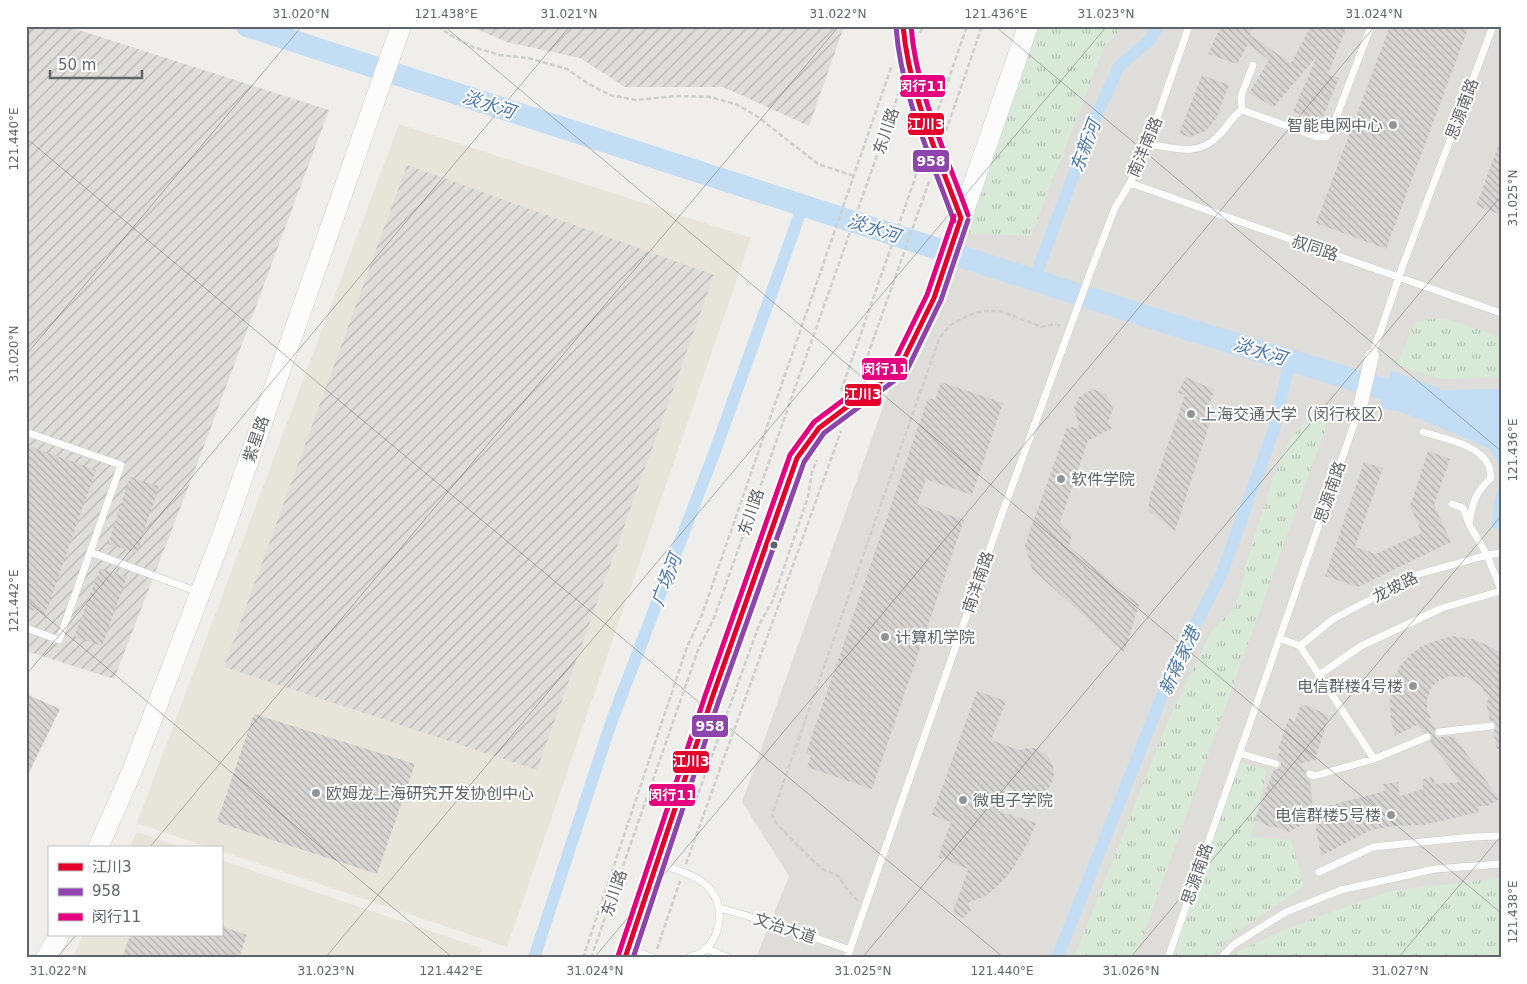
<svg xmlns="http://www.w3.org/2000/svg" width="1527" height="984" font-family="'DejaVu Sans','Noto Sans SC',sans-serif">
	<defs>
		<pattern id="industrial-furrows" width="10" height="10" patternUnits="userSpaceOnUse" patternTransform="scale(1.25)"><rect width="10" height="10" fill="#deddda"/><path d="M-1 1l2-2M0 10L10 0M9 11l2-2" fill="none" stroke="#b7b7b5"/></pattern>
		<pattern id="grass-tufts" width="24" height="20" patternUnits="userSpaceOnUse" patternTransform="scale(1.25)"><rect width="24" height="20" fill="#d9e9d8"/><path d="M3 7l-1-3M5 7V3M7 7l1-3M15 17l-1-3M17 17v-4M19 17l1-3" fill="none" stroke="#b3c0b3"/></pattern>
		<pattern id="building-back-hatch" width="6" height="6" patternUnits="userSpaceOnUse" patternTransform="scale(1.25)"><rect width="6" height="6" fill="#d6d5d3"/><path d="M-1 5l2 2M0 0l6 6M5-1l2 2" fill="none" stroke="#b1b0af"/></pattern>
	</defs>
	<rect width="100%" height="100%" fill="#efeeea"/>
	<path fill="#e7e5d9" d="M399,124l352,114 -244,709 -286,-96v-3h-11l-73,-25z
		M137,832l47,16h-55z
		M221,860l260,88 -2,10h-407l11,-23h138z"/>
	<path fill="url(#industrial-furrows)" d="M26,26h40l263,84 -131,352 -84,217 -88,-28z
		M469,26h375l-35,100 -86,-39h-98l-45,-29 -73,-16z
		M407,165l307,110 -177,495 -313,-103z"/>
	<path fill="#dfddd9" d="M1019,26h482v932h-745l33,-82 -47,-74z"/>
	<path fill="url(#grass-tufts)" d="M1040,26h84l-20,21 -73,189 -67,-3z
		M1444,318l57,19v40l-59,2 -46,-14 20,-44z
		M1313,412l18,1 -196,545h-61l94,-237 43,-89 25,-26 14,-56 24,-74 16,-37z
		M1237,761l30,9 -16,67 40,3 13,46 -67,46 -27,26h-41z
		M1501,878v80h-269l5,-6 51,-24 102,-37z"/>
	<path fill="#c3ddf4" d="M1391,370l52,20 58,-1v79l-12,-20 -87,-36 -22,-4z
		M1501,477v53l-10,-3 3,-25z"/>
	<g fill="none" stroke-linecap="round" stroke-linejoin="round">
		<path stroke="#c3ddf4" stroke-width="12" d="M1034,280l59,-157 26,-57 31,-26 8,-14
			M534,958l77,-235 107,-280 85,-238
			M1057,958l117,-292 48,-93 52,-144 16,-69"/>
		<path stroke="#c3ddf4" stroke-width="22" d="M247,26l914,295 252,77"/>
	</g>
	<path fill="url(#building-back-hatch)" d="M1221,26h32l-3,9 41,28 20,-37h36l-19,48 11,4 -18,43 -28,-9 24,-56 -43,51 -25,-14 20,-33 -21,-16 -11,20 -29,-10z
		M1390,26h79l-83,223 -70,-26z
		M1202,75l27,10 -13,34 -10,12 -16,6 -11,-3z
		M1500,141h1v74l-25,-9z
		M1186,377l28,13 -9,30 5,2 -35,109 -26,-20v-12l36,-104 -7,-2z
		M941,382l62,21 -31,92 -46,-16 -9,25 47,16 -92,269 -65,-22 4,-12 -5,-2 122,-355 7,2z
		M1092,389l14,5 7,15 -5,14 4,5 -24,13 -28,81 12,13 -3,11 70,59 -15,47 -92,-83 -7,-24 42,-118 12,1 -5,-20 5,-11z
		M26,445l70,25 -51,145 -19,-7z
		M1428,451l22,8 -16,46 17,37 -93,45 -33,-11 39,-114 19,6 -28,79 21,7 46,-21 -12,-27z
		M130,477l29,9 -22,67 -29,-9z
		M100,568l27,9 -25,69 -28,-9z
		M1453,636l23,4 19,9 6,5v95h-4l-4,-18 3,-2v-4l-2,-4h-4l-4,-18 3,-5 -8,-12 -15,-9 -17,-1 -9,4 -8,7 -5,11v13l4,7 -3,1 8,9 -2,4 2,5 18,-1 45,63 -11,7h-9l-1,6 -33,8 -22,5 -31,1 -21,4 -50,26 -7,-38 -25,14 -15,-6 -1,2 -18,-8 19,-51h4l3,-3v-4l-4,-3 3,-9 -2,-1 11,-31 6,3 6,-16 8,1 20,10 -14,44 -16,4 7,7 -1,3 1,3 4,3 3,30 72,-19 -2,-7 15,-2 2,14 23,-7v-10l10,-2 2,7 25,-2 -30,-41 2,-3v-3l-4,-3 -4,1 -9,-12 2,4 -22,11 -4,-16 -1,-15v-12l4,-14 6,-13 10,-11 10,-8 17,-7z
		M977,691l29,10 -15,39 28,10 8,-2h8l8,4 6,6 4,7 1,9 -2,8 -4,7 -6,5 -7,3h-8l-8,-2 -13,-9 -8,25 38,12 -8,20 -16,27 -9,11 -17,15 -19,7 4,7 -7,8 -10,-4v-9l2,-1 12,-35 -30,-12 13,-35 -19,-7z
		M26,694l34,15 -34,70z
		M254,714l161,50 -38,110 -160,-52z
		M221,926l26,9 -8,23h-117l8,-23h91z"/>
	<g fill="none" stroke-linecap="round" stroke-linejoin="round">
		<defs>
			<path id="lane" d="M1242,110l-1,-14 12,-31
				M1148,144c25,4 51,13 70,-8 9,-8 13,-19 24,-26l75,27h9l5,-6 40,-105
				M1130,183l371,130
				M1372,356l31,-91 90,-239
				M26,432l95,33 -62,175 -33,-12
				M1423,432c19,6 57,12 66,34 1,3 1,8 2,12 -17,16 -18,24 -22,46
				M1452,504l11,4 6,16 18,31 14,35
				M90,552l108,40
				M1279,638l21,8 74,113
				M1300,646l33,-27 86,-45 68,-19 14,-2
				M1319,675l42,-29 81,-38 59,-17
				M1439,732l52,-6
				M1239,753l37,11
				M1310,774l4,2 60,-17 53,-22
				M658,863c15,6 42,13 52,26 16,20 11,51 -11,65 -3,1 -8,2 -11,4
				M1319,872l54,-25 99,-10 29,-1
				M720,908l62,18 68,24
				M705,948l24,10
				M631,950l23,8
				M847,958l156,-447 90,-246 22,-57 15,-25 18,-39 41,-118
				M1168,958l192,-551
				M1221,958l12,-13 53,-33 55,-22 94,-21 66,-5"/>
			<path id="street" d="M1360,407l12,-51"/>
			<path id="secondary" d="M903,26l2,24 16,59 40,109
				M98,848l34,-77 93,-243 176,-502
				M46,958l13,-23
				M625,958l87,-260 85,-240 22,-30 81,-61 34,-69 94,-272"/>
		</defs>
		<use href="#lane" stroke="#cccccb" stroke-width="8"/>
		<use href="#street" stroke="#cccccb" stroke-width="15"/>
		<use href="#secondary" stroke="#cccccb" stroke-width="21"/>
		<path stroke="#cdd0ce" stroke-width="2.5" stroke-dasharray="5 2.5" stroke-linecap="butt" d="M438,26l12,9 23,12 27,8 28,3 39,11 20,14 23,12 25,5 41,-4 34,1 28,8 20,12 60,47 36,12
			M920,33l3,-7
			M938,110l29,-84
			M946,131l36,-105
			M860,377l70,-198
			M841,391l81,-233
			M696,800l63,-175 14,-25 35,-103 4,-25 5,-12
			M686,864l155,-433
			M858,901l-11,-12 -9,-13 -17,-8 -16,-15 -29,-30 -4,-8 167,-476 11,-14 19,-10 14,-4h17l42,16 12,-3 8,2
			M657,949l23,-68
			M583,958l104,-311 15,-32 190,-550
			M591,958l107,-308 16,-32 185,-525"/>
		<use href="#lane" stroke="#fdfcfc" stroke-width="7"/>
		<use href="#street" stroke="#fdfcfc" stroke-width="14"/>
		<use href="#secondary" stroke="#fdfcfc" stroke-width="20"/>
		<defs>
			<path id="bus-1" d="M903,26c6,66 35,130 58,192
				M625,958l87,-260 85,-240 22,-30 81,-61 34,-69 27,-80"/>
			<path id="bus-2" d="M896,27c5,67 35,131 58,194
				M633,958l86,-258 85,-238 20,-29 82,-61 35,-72 27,-80"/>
			<path id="bus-3" d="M911,26c5,65 35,128 57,189
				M618,956l87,-260 85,-241 24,-33 80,-60 33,-67 27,-79"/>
		</defs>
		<use href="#bus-1" stroke="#fff" stroke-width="9"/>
		<use href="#bus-2" stroke="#fff" stroke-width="9"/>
		<use href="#bus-3" stroke="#fff" stroke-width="9"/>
		<use href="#bus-1" stroke="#e4002b" stroke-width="5"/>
		<use href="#bus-2" stroke="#8e44ad" stroke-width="5"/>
		<use href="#bus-3" stroke="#e5007d" stroke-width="5"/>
	</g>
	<path fill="none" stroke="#606367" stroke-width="1" stroke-opacity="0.45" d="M444,26l1057,887M995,26l506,425M26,35l8,-9M26,138l978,820M26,355l276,-329M26,600l427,358M26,675l544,-649M149,848l690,-822M57,958l19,-23M325,958l782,-932M594,958l781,-932M862,958l639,-762M1130,958l371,-442M1398,958l103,-122"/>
	<g fill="#929495" stroke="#fff" stroke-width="2">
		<circle cx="1393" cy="125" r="5"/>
		<circle cx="1191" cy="414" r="5"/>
		<circle cx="1061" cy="479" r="5"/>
		<circle cx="885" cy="637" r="5"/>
		<circle cx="1413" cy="686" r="5"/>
		<circle cx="316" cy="793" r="5"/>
		<circle cx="963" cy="800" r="5"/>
		<circle cx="1391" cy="815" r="5"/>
	</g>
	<circle fill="#606367" stroke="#fff" stroke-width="2" cx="774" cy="545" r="4.5"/>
	<g text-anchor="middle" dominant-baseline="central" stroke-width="4" stroke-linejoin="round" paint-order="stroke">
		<g font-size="16" fill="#606367" stroke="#fff">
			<text transform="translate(1462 109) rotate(-69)">思源南路</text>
			<text transform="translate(886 131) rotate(-71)">东川路</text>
			<text transform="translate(1145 147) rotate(-67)">南洋南路</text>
			<text transform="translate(1315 248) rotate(19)">叔同路</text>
			<text transform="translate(256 439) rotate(-71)">紫星路</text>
			<text transform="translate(1330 492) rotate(-71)">思源南路</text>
			<text transform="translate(751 512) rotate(-71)">东川路</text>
			<text transform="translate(978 582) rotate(-71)">南洋南路</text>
			<text transform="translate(1395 587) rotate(-27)">龙坡路</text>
			<text transform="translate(1197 874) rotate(-71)">思源南路</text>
			<text transform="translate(614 893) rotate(-71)">东川路</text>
			<text transform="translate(785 928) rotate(18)">文治大道</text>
		</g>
		<g font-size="16" fill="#606367" stroke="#fff" text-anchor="start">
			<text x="1383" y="125" text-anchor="end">智能电网中心</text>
			<text x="1201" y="414">上海交通大学（闵行校区）</text>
			<text x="1071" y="479">软件学院</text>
			<text x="895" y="637">计算机学院</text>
			<text x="1403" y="686" text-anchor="end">电信群楼4号楼</text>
			<text x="326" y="793">欧姆龙上海研究开发协创中心</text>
			<text x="973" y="800">微电子学院</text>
			<text x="1381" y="815" text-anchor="end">电信群楼5号楼</text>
		</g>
		<g font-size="18" font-style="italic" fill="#4c77ab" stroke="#fff">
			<text transform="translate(489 104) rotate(18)">淡水河</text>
			<text transform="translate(1085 146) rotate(-69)">东新河</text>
			<text transform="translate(874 228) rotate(18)">淡水河</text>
			<text transform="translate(1260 351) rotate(17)">淡水河</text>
			<text transform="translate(666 580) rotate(-69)">广场河</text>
			<text transform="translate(1179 661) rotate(-65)">新蒋家港</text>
		</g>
	</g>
	<g stroke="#fff" stroke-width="2">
		<rect x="899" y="74" width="47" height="24" rx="5" fill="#e5007d"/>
		<rect x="907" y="112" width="38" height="24" rx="5" fill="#e4002b"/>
		<rect x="912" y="149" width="38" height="24" rx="5" fill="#8e44ad"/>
		<rect x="861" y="357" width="47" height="24" rx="5" fill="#e5007d"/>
		<rect x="844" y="383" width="38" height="24" rx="5" fill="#e4002b"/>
		<rect x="691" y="714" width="38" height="24" rx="5" fill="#8e44ad"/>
		<rect x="672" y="750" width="38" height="24" rx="5" fill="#e4002b"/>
		<rect x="648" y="783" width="48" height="24" rx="5" fill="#e5007d"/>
	</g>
	<g font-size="14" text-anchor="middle" font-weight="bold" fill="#fff">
		<text x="922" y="91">闵行11</text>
		<text x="926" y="129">江川3</text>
		<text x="931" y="166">958</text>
		<text x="885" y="374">闵行11</text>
		<text x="863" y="399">江川3</text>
		<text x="710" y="731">958</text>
		<text x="691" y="766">江川3</text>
		<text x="672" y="800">闵行11</text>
	</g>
	<rect width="1527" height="984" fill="none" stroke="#ffffff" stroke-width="55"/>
	<rect x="48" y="846" width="175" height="90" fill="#ffffff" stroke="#bfc1c2"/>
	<rect x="58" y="863" width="25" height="8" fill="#e4002b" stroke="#bfc1c2"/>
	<text x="92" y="872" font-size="15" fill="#606367">江川3</text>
	<rect x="58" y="888" width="25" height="8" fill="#8e44ad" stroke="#bfc1c2"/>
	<text x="92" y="896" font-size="15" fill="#606367">958</text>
	<rect x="58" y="913" width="25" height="8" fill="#e5007d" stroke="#bfc1c2"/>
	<text x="92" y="922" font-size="15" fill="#606367">闵行11</text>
	<path d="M50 70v8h92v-8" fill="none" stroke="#606367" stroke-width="2.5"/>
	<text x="58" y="70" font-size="15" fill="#606367" stroke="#ffffff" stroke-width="4" paint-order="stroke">50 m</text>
	<rect x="28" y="28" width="1472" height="928" fill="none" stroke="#606367" stroke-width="2"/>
	<g font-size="12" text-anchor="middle" fill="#606367">
		<text x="301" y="18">31.020°N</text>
		<text x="446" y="18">121.438°E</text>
		<text x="569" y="18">31.021°N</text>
		<text x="838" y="18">31.022°N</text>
		<text x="996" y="18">121.436°E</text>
		<text x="1106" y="18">31.023°N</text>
		<text x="1374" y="18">31.024°N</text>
		<text transform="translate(14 139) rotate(-90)" y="4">121.440°E</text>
		<text transform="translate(1513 198) rotate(-90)" y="4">31.025°N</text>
		<text transform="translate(14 354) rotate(-90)" y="4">31.020°N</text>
		<text transform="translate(1513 450) rotate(-90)" y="4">121.436°E</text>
		<text transform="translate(14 601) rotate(-90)" y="4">121.442°E</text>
		<text transform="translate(1513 912) rotate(-90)" y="4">121.438°E</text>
		<text x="58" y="975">31.022°N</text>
		<text x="326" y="975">31.023°N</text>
		<text x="451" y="975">121.442°E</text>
		<text x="595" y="975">31.024°N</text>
		<text x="863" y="975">31.025°N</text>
		<text x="1002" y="975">121.440°E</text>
		<text x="1131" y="975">31.026°N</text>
		<text x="1400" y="975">31.027°N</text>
	</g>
</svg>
